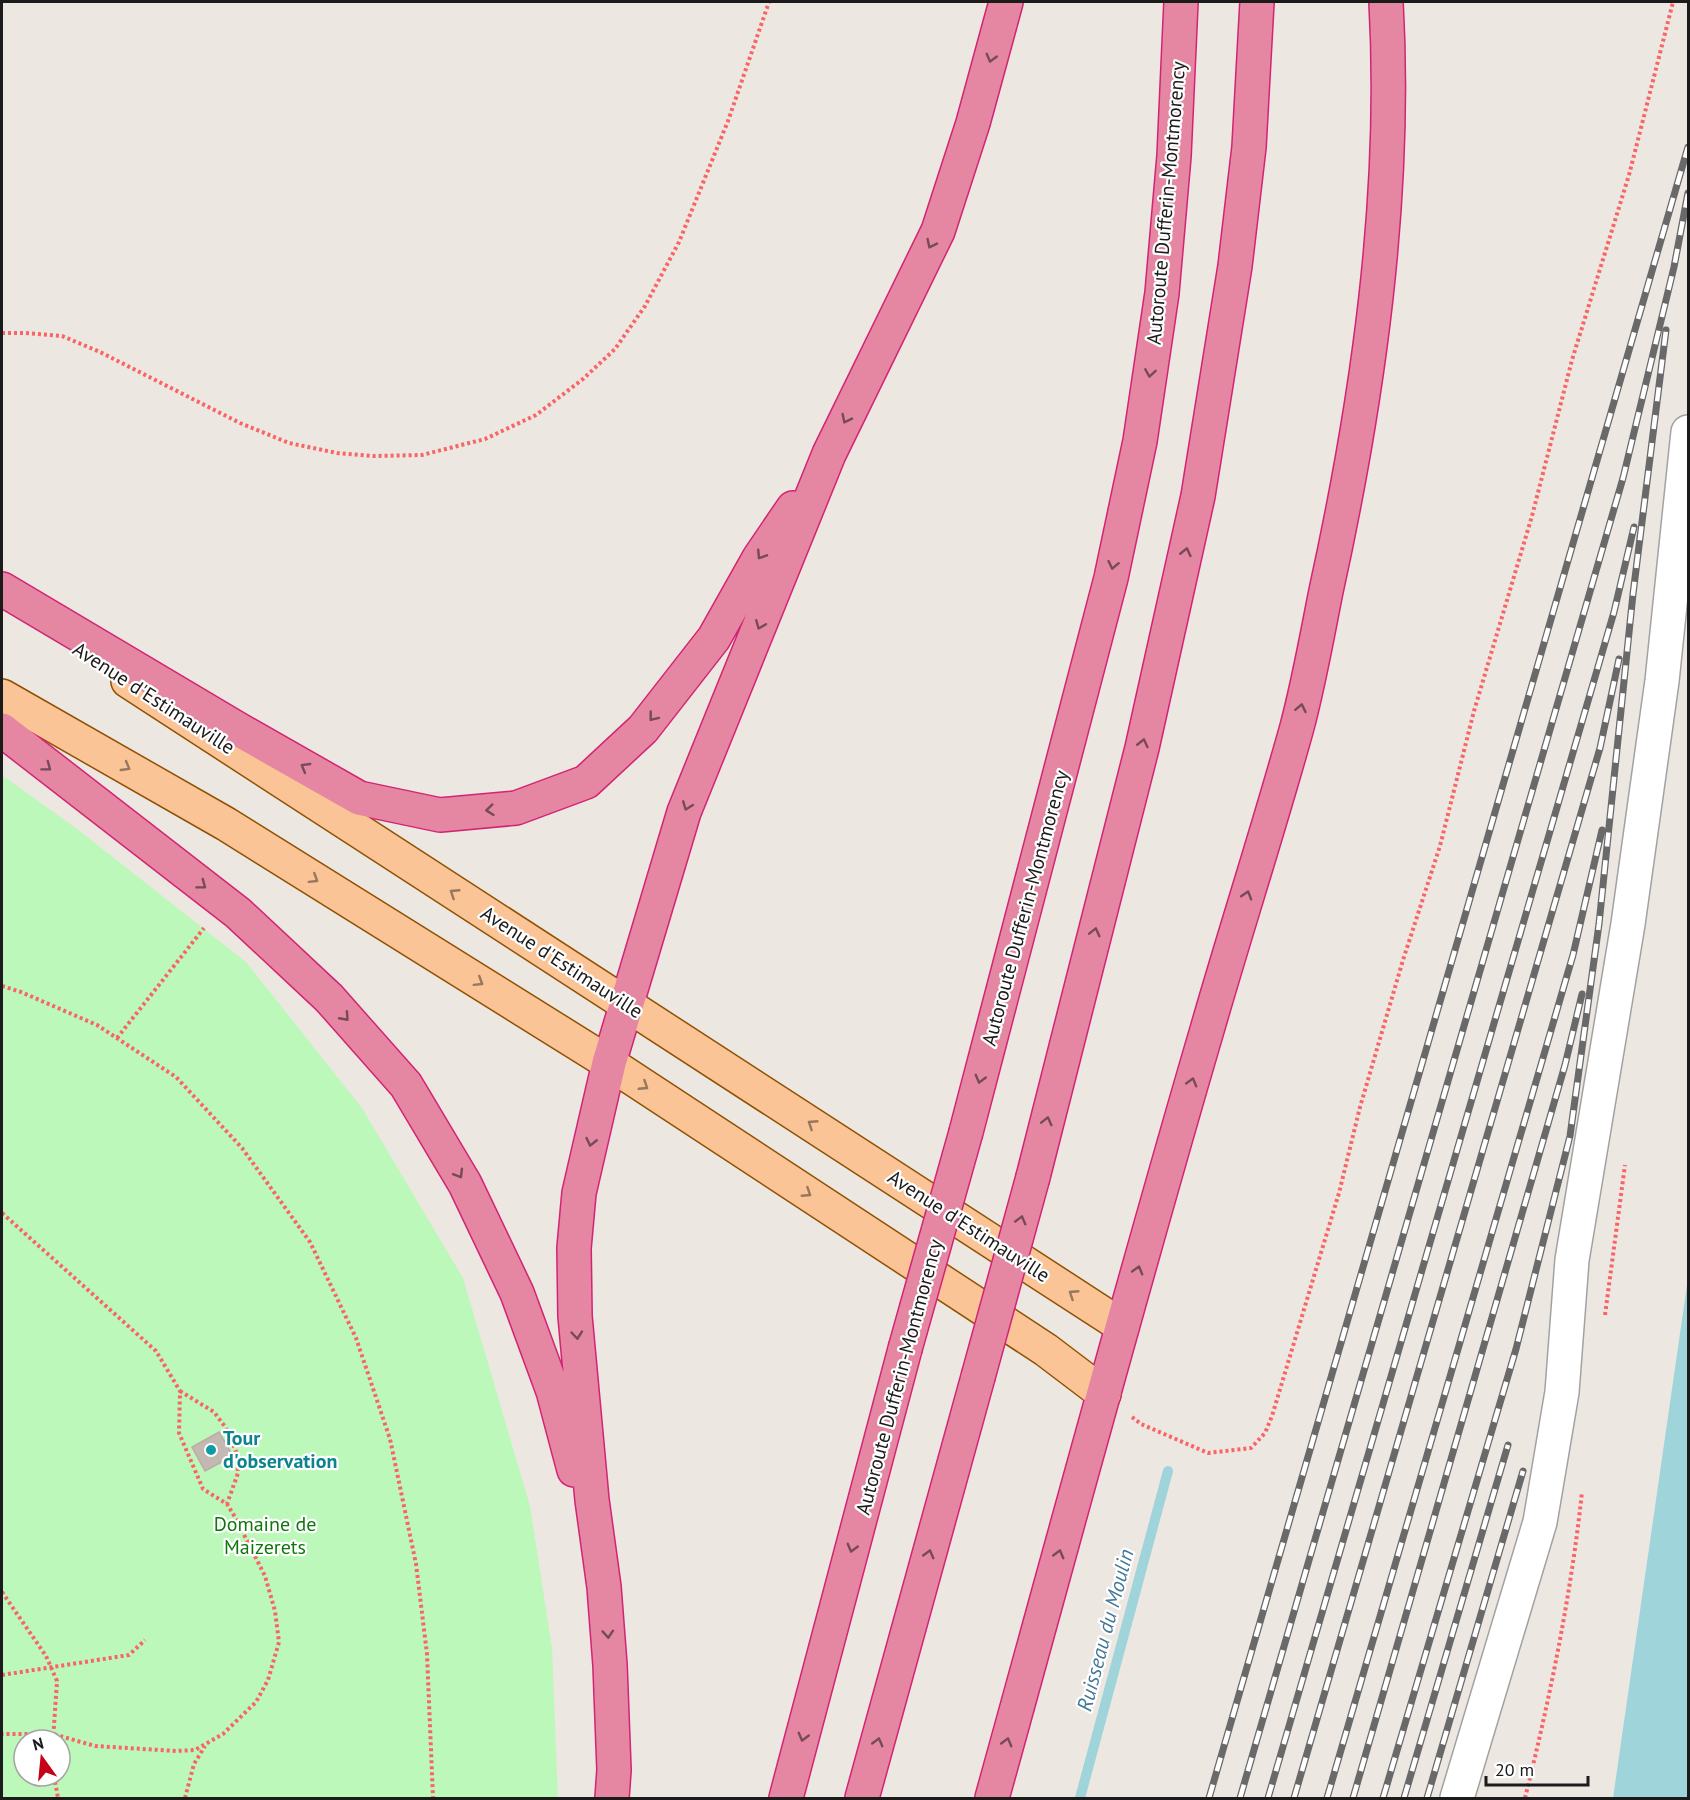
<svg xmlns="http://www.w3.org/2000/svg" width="1690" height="1800" font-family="'PT Sans',sans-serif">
	<rect width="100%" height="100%" fill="#ece7e0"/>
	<path fill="#bdf8bb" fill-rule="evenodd" d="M2,775l79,57 165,130 116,146 101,170 67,228 22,142 6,150h-556zM24,1740h36v36h-36z"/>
	<path fill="#9fd4db" d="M1688,1278v520h-75z"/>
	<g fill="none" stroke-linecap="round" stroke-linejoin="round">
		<path stroke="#9fd4db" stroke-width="10" d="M1080,1798l88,-327"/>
	</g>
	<path fill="#c4b8b3" stroke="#beaba2" stroke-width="1.5" d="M219,1432l14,24 -28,15 -13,-24z"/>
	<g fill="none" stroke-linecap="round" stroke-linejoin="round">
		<defs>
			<path id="minor" d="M1457,1798l83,-276 22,-130 10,-132 56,-336 34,-243 26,-249"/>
			<path id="major" d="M128,681l994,645
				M2,696l224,128 383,239 437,287 58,44"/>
			<path id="highway" d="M2,589l234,139 123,70 81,17 76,-7 70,-26 57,-53 71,-91 45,-80 34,-50
				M2,730l236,183 91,85 77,87 59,99 52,109 36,98 21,79
				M966,1132l145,-554 29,-137 22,-148 12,-137 7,-154
				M1033,1177l109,-429 56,-252 37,-230 14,-119 8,-145
				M612,1798l2,-28 -4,-105 -6,-78 -12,-87 -17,-184 -1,-68 5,-55 30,-130 75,-251 145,-358 109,-223 35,-108 33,-121
				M786,1798l119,-449
				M862,1798l116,-421
				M992,1798c71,-256 140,-513 215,-768 29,-101 62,-202 90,-303 12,-45 20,-91 29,-136 42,-191 71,-394 60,-589"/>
		</defs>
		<use href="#minor" stroke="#a2a2a2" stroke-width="36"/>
		<use href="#major" stroke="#905001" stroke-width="36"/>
		<use href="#highway" stroke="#d32474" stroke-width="36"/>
		<path stroke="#f96466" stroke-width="4" stroke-dasharray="3 3" stroke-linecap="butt" d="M2,333h23l37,3 38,16 140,71 49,20 48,10 36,3 49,-1 63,-16 51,-24 47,-36 32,-30 30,-43 34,-64 49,-121 41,-119
			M2,986l19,6 76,33 79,52 66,71 68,94 46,96 34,101 26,125 11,90 6,144
			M117,1038l87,-110
			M2,1213l154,138 24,40 -1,42 24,56 24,15 8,13 30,59 10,35 4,31 -11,38 -12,22 -33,32 -28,16 -19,1 -81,-5 -42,-12h-51
			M1605,1315l20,-150
			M180,1391l34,21 12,16 11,26 1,19 -11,31
			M1132,1417l9,7 67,29 43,-5 14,-15 7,-17 67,-223 21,-86 43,-147 37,-114 34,-135 58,-195 40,-156 57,-185 44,-173
			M2,1592l44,64 11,25 -4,59
			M2,1675l127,-20 16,-15
			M54,1776l4,22
			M185,1798l9,-34 11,-18
			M1525,1798c25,-100 46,-203 57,-306"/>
		<use href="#minor" stroke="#fff" stroke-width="33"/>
		<use href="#major" stroke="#fbc496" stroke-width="33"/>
		<use href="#highway" stroke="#e586a3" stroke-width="33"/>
		<defs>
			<path id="rail" d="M1209,1798l479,-1651
				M1240,1798l383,-1320 51,-211 14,-74
				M1268,1798l346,-1186 20,-85
				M1294,1798l306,-1050 19,-89
				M1327,1798l246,-843 29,-125
				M1353,1798l212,-733 17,-71
				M1383,1798l133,-449 54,-213 29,-212 34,-330 33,-264
				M1404,1798l104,-353
				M1427,1798l96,-327"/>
		</defs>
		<use href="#rail" stroke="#696969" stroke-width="7"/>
		<use href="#rail" stroke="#fff" stroke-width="4.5" stroke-dasharray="14" stroke-linecap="butt"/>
		<defs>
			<path id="highway-bridge" d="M905,1349l61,-217
				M978,1377l55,-200"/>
		</defs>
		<use href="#highway-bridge" stroke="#d32474" stroke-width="36" stroke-linecap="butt"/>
		<use href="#highway-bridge" stroke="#e586a3" stroke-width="33"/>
	</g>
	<defs><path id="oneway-chevron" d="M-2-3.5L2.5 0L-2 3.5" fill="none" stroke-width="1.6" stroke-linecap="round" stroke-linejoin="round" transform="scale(1.5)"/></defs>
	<g stroke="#764b58">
		<use href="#oneway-chevron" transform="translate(991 58) rotate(105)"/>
		<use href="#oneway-chevron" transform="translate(931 244) rotate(116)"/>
		<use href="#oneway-chevron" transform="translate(1150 373) rotate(99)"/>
		<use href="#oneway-chevron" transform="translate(846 419) rotate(116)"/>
		<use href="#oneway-chevron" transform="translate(1186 552) rotate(-77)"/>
		<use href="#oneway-chevron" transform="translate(761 555) rotate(123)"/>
		<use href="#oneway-chevron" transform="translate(1113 565) rotate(102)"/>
		<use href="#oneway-chevron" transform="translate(760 625) rotate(112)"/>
		<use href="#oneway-chevron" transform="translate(1301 708) rotate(-78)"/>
		<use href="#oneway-chevron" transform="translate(653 717) rotate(128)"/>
		<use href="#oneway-chevron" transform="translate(1143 743) rotate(-77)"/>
		<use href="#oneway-chevron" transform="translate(47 767) rotate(37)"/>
		<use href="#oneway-chevron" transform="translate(305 767) rotate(-150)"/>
		<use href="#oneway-chevron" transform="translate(687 806) rotate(111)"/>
		<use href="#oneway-chevron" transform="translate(490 810) rotate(174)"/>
		<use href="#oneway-chevron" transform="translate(202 885) rotate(37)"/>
		<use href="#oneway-chevron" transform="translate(1247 895) rotate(-73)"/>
		<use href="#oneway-chevron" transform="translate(1095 932) rotate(-76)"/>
		<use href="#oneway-chevron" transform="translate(345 1017) rotate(48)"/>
		<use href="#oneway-chevron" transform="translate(980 1079) rotate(105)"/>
		<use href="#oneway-chevron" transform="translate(1192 1082) rotate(-74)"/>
		<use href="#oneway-chevron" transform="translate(1047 1121) rotate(-76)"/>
		<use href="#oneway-chevron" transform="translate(591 1142) rotate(103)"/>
		<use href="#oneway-chevron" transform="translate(459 1174) rotate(59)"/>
		<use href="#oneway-chevron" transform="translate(1021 1220) rotate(-75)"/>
		<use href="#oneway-chevron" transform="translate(1138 1270) rotate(-74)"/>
		<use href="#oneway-chevron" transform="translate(577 1335) rotate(85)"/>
		<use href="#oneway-chevron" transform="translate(852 1548) rotate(105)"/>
		<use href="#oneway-chevron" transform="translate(929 1554) rotate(-75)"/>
		<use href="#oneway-chevron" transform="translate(1059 1554) rotate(-75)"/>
		<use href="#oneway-chevron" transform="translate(608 1634) rotate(86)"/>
		<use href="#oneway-chevron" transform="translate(803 1737) rotate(105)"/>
		<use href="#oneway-chevron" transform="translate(878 1742) rotate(-75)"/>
		<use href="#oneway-chevron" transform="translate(1007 1742) rotate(-75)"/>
	</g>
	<g stroke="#96785f">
		<use href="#oneway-chevron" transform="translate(126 767) rotate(30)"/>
		<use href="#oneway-chevron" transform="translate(314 879) rotate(32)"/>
		<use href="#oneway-chevron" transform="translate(454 893) rotate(-147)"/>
		<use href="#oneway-chevron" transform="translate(479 982) rotate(32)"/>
		<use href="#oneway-chevron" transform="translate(644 1086) rotate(33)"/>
		<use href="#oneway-chevron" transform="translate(812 1124) rotate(-147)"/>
		<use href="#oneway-chevron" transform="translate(807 1193) rotate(33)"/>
		<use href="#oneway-chevron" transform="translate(1073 1294) rotate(-147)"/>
	</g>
	<circle fill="#0f9aa8" stroke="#fff" stroke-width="2" cx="211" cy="1450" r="6"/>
	<g text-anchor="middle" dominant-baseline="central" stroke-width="4.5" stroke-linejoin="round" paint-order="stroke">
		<g font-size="20" fill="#1b1b1b" stroke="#fff">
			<text transform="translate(1166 203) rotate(-85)">Autoroute Dufferin-Montmorency</text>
			<text transform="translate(154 698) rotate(33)">Avenue d'Estimauville</text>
			<text transform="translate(1025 908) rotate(-75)">Autoroute Dufferin-Montmorency</text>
			<text transform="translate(562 962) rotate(33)">Avenue d'Estimauville</text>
			<text transform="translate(969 1226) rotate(33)">Avenue d'Estimauville</text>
			<text transform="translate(899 1377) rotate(-75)">Autoroute Dufferin-Montmorency</text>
		</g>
		<g font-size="20" font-weight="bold" fill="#0d838f" stroke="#fff" text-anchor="start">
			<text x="223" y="1438">Tour<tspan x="223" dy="23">d'observation</tspan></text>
		</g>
		<g font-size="20" fill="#0f760b" stroke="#fff">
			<text x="265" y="1524">Domaine de<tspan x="265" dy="23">Maizerets</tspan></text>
		</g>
		<g font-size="21" font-style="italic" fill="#437899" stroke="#fff">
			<text transform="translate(1105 1630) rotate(-75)">Ruisseau du Moulin</text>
		</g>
	</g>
	<rect width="1690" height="1800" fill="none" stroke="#1b1b1b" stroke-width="6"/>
	<g transform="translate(42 1758) rotate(345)"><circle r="28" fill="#ffffff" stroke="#a4a4a4" stroke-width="1.5"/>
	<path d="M0-4.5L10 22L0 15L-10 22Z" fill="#c40117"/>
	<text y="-9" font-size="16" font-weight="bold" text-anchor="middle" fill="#1b1b1b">N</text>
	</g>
	<path d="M1486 1776v9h102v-9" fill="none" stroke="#1b1b1b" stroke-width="3"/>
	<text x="1495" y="1776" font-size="18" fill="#1b1b1b" stroke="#ffffff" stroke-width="4.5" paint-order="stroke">20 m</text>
</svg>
